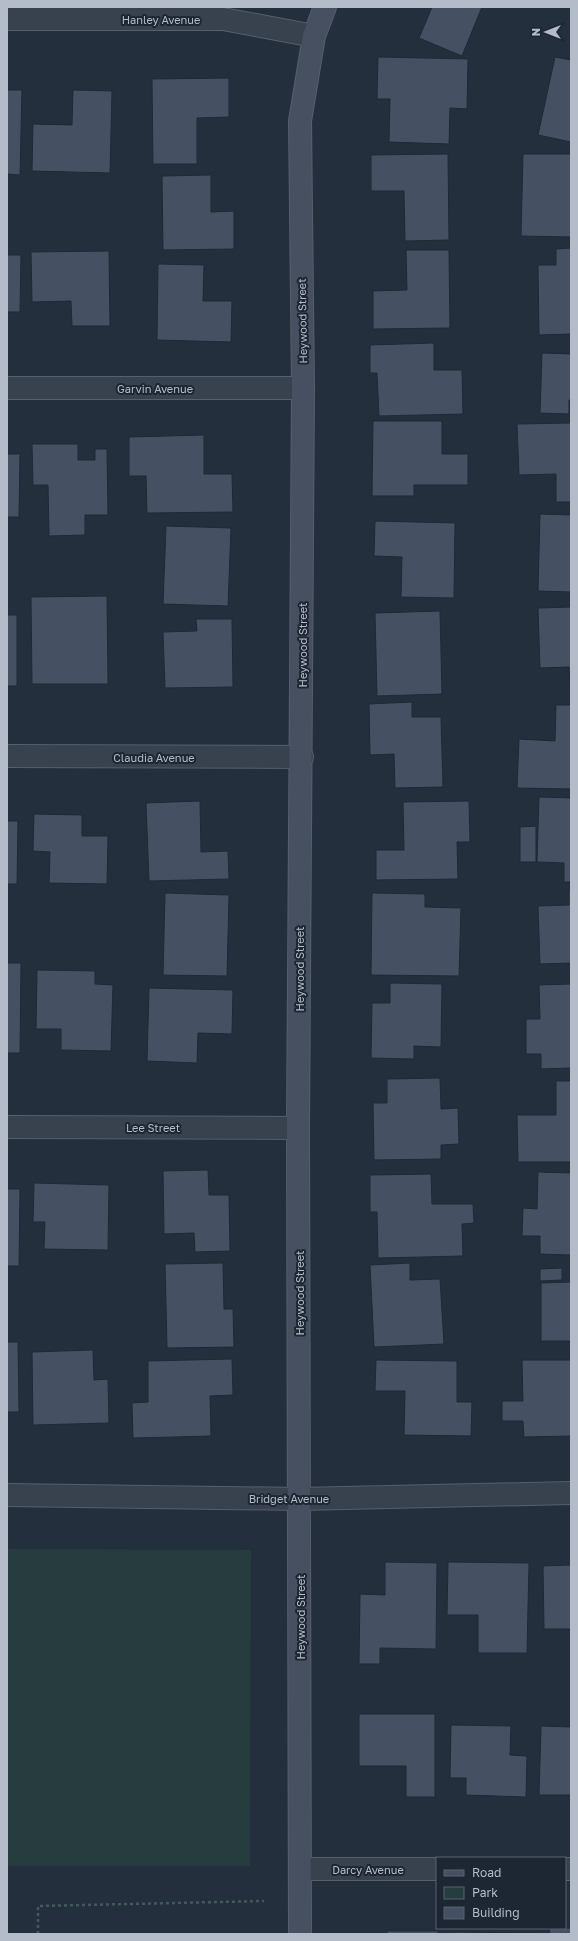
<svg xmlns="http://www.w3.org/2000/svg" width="578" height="1941" font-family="'Golos Text',sans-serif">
	<rect width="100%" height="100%" fill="#242f3e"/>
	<path fill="#263c3f" d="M7,1549l244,1 -1,316h-243z"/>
	<path fill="#455162" stroke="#1f2835" d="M432,7h50l-20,49 -43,-18z
		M378,57l90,2 -1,50 -17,-1 -1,36 -60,-2 1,-43h-13z
		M555,57l16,3v82l-33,-7z
		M229,78v39l-32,1v46h-44l-1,-85z
		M7,90h15l-2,85 -13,-1z
		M73,90l39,1 -2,82 -78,-2 1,-47 39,1z
		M448,154l1,86 -44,1 -1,-50h-33v-36z
		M523,154h48v83l-50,-1z
		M211,175v37l23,-1v38l-71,1 -1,-74z
		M571,248v86l-32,1 -1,-70h18v-16z
		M406,250h43l1,78 -77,1v-38l34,-1z
		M109,251l1,75h-38l-1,-25 -39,1 -1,-50z
		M7,255h14l-1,57h-13z
		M158,264l46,1 -1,36h29l-1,41 -74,-2z
		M434,343v27h28l1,44 -84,2 -2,-43h-7v-28z
		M542,353l29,1v46h-2v14l-29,-1z
		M373,421h69v33h26v31h-54v11h-42z
		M571,423v79h-15v-28l-37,1 -2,-51z
		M204,435v39h28l1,38 -86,1 -1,-37h-17v-39z
		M32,444h46v16h17v-11h12l1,66h-23v20l-36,1 -1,-51h-15z
		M7,454h13l-1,63h-12z
		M540,514l31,1v77l-33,-1z
		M375,521l80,2 -1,75 -53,-1 1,-40 -28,-1z
		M166,526l65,2 -3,78 -65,-2z
		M107,596l1,88h-76l-1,-87z
		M571,607v77h-1l-1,-17 -29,1 -2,-60z
		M440,611l2,83 -65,2 -2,-83z
		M7,615h10v71h-10z
		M196,619h36l1,68 -68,1 -2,-56 34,-1z
		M412,702v15h29l2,70 -48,1 -1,-34 -24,1 -1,-51z
		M556,705h15v84l-54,-1 2,-49 36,2z
		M539,797l32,1v84h-7v-19l-27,-1z
		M200,801l1,51 27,-1 1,28 -80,2 -3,-78z
		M469,801l1,41h-13l1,37 -82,1v-30h28l-1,-48z
		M34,814l48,1v21h26l-1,48 -58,-1 1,-31 -17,-1z
		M7,821h11l-1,63h-10z
		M536,826v36h-16v-35z
		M569,890h2v73l-31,1 -2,-58 31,-1z
		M165,893l64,2 -2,81 -64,-1z
		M372,893l53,1v13l36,1 -2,68 -88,-1z
		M7,963h14l-1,90h-13z
		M37,970l58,1v13l18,1 -2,66 -50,-1v-21h-25z
		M390,983l52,1 -1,63 -27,-1v13l-43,-1 1,-55h18z
		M571,984v84l-30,1v-15h-15v-35h14l-1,-34z
		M149,988l84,2 -1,44 -34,-1 -1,30 -50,-2z
		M440,1078l1,31 17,-1 1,36 -18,1v14l-67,1 -1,-57h14v-24z
		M556,1081h15v81h-53l-1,-47h39z
		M208,1170l1,25h20l1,56 -35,1 -1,-19 -30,1 -1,-63z
		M538,1172l33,1v82l-31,-1v-18h-18l1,-28 14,1z
		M431,1174l1,30h41l1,19 -12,1 1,32 -85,2 -1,-46h-7v-37z
		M34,1183l75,2 -1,65 -64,-1 1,-27h-12z
		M7,1189h13l-1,77h-12z
		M223,1263l1,46h9l1,38 -67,1 -2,-84z
		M410,1263v17l30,-1 4,65 -70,3 -4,-82z
		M562,1268v12l-22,1v-12z
		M571,1282v59h-30v-58z
		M7,1342h11l1,70h-12z
		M93,1350l1,30 14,-1 1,44 -76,2 -1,-73z
		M232,1359l1,36 -23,1 1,40 -78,2 -1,-35 16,-1v-41z
		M376,1360l81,1v41h15l-1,34 -67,-1 1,-44h-30z
		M522,1360h49v76l-47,1 -1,-16h-21v-20h21z
		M385,1562l52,1 -1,86 -56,-1v16h-21l1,-70 25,1z
		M448,1562l81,1 -2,90h-49v-38h-31z
		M571,1565v64h-27l-1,-63z
		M359,1714h76v83h-29v-31h-47z
		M451,1725l60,1 -1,29 17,1 -1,41 -60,-2v-17h-16z
		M541,1726l30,1v68h-32z
		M549,1928h22v6h-21z
		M387,1931h51v3h-51z
		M454,1932l81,1v1h-81z"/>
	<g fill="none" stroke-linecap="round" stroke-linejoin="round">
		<defs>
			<path id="street" d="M7,19h216l91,17
				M7,388h296
				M7,756l295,1
				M7,1127l291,1
				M7,1495l293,4 271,-6
				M300,1869h137
				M565,1869h6"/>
			<path id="secondary" d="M300,1934l-2,-806 5,-740 -3,-267 14,-85 11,-29"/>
		</defs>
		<use href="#street" stroke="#565f6c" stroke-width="24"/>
		<use href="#secondary" stroke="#565f6c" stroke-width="24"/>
		<path stroke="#44595c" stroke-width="2.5" stroke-dasharray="3 3" stroke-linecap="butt" d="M38,1934v-28l226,-5"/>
		<use href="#street" stroke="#38414e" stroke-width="22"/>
		<use href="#secondary" stroke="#465061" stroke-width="22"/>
	</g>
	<g text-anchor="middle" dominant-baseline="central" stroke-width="4" stroke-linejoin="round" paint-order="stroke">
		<g font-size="11" fill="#b4bcc9" stroke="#1d2633">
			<text x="161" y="19">Hanley Avenue</text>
			<text transform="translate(302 321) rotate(-91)">Heywood Street</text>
			<text x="155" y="388">Garvin Avenue</text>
			<text transform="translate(302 645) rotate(-90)">Heywood Street</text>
			<text x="154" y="757">Claudia Avenue</text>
			<text transform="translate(299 969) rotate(-90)">Heywood Street</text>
			<text x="153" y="1127">Lee Street</text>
			<text transform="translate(299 1293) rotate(-90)">Heywood Street</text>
			<text x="289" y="1498">Bridget Avenue</text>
			<text transform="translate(300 1617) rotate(-90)">Heywood Street</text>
			<text x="368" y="1869">Darcy Avenue</text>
		</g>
	</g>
	<rect width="578" height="1941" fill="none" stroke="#b4bcc9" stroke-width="16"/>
	<rect x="436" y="1857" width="130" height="72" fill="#1d2633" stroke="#59626f"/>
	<rect x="444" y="1870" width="20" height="6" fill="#465061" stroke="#59626f"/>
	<text x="472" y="1877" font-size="12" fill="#b4bcc9">Road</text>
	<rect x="444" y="1887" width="20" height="12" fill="#263c3f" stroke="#59626f"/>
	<text x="472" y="1897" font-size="12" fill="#b4bcc9">Park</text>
	<rect x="444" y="1907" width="20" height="12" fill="#455162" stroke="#59626f"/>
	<text x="472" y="1917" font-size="12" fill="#b4bcc9">Building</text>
	<g transform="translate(546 32) rotate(270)" stroke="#1d2633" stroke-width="3" paint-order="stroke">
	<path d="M0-3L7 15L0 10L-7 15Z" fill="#b4bcc9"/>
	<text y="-6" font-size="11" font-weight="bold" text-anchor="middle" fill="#b4bcc9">N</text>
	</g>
</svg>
